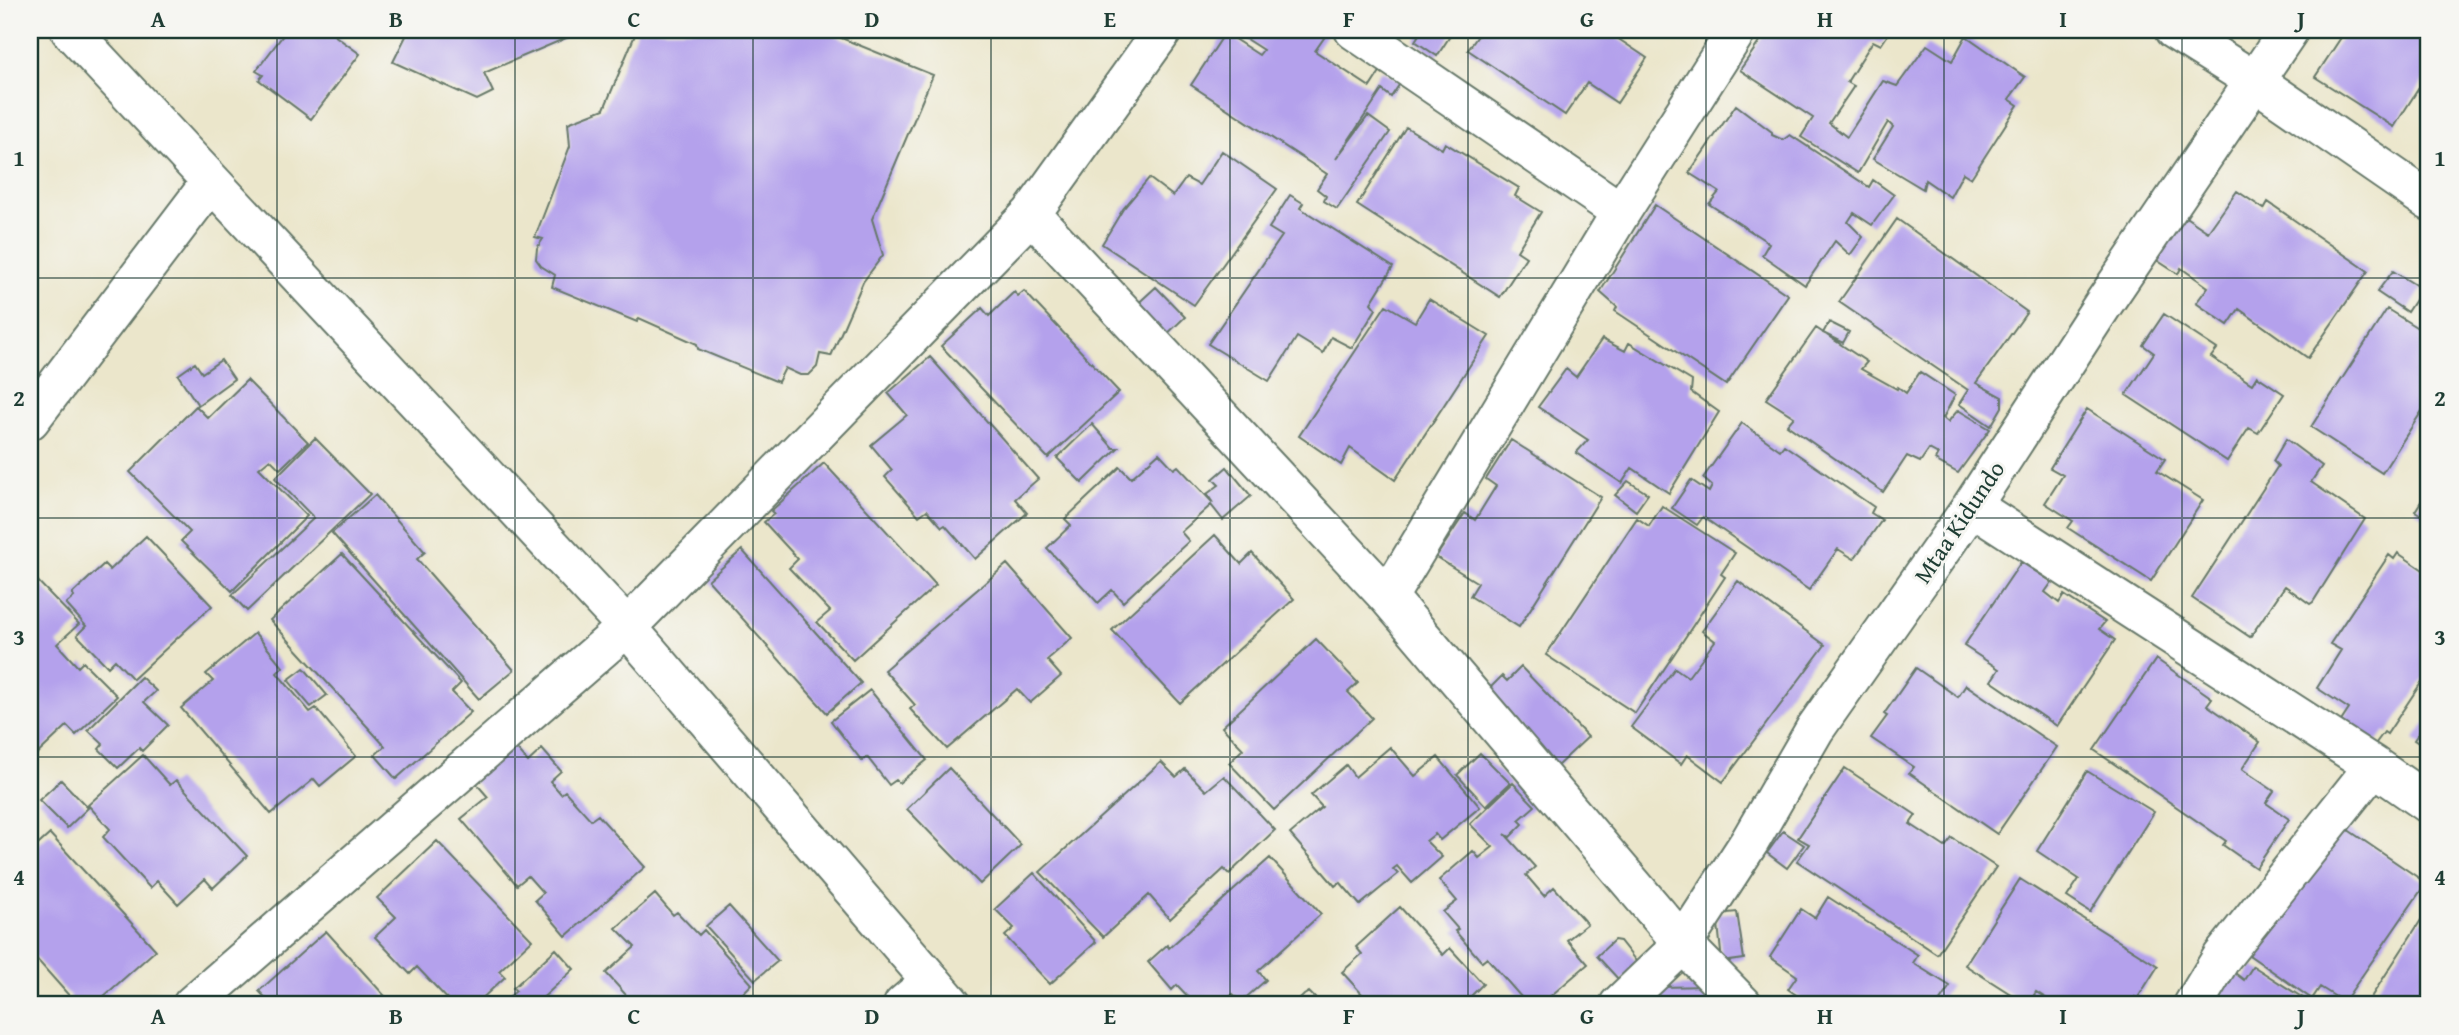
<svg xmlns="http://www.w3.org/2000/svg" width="2459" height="1035" font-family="'Gentium Book Plus',serif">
	<rect width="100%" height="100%" fill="#f6f6f2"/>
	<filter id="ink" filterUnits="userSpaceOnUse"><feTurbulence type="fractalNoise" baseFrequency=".0143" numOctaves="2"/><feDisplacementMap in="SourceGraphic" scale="14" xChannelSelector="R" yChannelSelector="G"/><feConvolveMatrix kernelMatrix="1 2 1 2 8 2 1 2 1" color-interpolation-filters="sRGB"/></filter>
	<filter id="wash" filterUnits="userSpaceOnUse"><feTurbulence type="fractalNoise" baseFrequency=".00686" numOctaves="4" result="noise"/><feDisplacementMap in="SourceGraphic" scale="28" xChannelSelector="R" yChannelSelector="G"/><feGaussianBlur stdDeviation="1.57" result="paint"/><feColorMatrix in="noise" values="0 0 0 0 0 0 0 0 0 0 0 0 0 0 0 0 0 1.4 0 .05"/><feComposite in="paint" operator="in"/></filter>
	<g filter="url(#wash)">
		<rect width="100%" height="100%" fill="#ebe6cb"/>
		<g id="blocks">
			<path fill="#b4a1ec" d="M287,30h40l33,24 -49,65 -52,-39 4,-5 -7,-4z
				M409,30h176l-101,43 9,19 -16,8 -84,-38z
				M637,30h192v3l104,42 -61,144 11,36 -20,27 -32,74 -11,-2 -3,13 -8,8h-9l-15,-7 -7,14 -80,-33 -1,-5 -58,-26 -2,4 -85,-35 3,-12 -14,-9 -5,-7 1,-11 6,-9 -8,-2 35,-91 -2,-23 36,-14z
				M1232,30h86l8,5 -11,16 55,36 11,-17 20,12 -10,15 -9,-7 -46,69 32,-43 22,16 -53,77 -13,-8 2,-5 -9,-7 10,-15 -136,-89 34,-52 34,22 4,-5z
				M1422,30h32l-17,26 -22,-15z
				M1482,30h123l42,28 -30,45 -30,-20 -22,32 -97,-65z
				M1777,30h114l-10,15 -8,-4 -26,41 7,4 -25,37 18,14 36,-56 14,5 30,-41 25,16 14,-25 59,41 -16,22 9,6 -47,73 -8,-5 -13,24 -25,-17 -2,9 -50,-30 20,-32 -5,-5 -30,51 -57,-36 12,-19 -73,-48 27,-39 7,2z
				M2346,30h83v42l-35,55 -79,-50z
				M1736,105l36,27v3l11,5 7,-5 79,52 4,-7 21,15 -22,30 -18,-12 -6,9 15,15 -13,18 -15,-14 -30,44 -43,-30 7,-12 -60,-39 10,-12 -30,-19z
				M1406,127l36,22 3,-6 74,45 -4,8 26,16 -24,39 9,6 -26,40 -143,-92z
				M1222,151l55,38 -83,116 -92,-61 21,-35 26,-31 24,18 13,-18 13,7z
				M2237,191l27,18 4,-7 100,69 -60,87 -69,-49 -11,16 -32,-22 12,-16 -27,-19 -3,6 -23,-15 29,-43 24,16z
				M1290,195l13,8 -3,5 93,59 -22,36 5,6 -24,39 -21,-11 -8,16 -26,-16 -28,44 -61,-37 74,-108 -13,-8z
				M1655,205l133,90 -62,90 -111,-74 2,-4 -17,-15z
				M1897,219l130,93 -51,71 26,14v10l-11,19 -32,-22 9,-14 -129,-88z
				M2393,271l29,18 -15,23 -30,-20z
				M1156,287l29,30 -23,22 -29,-31z
				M1024,291l95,101 -71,66 -107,-112 41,-38 7,8 25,-24 4,4z
				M1429,299l60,37 -94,144 -45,-32 -9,17 -42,-29 87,-131 29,17z
				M2387,309l42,26v65l-47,73 -71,-46z
				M2164,314l53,35 -6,8 41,27 5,-8 27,18 -26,39 -9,-5 -22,33 -101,-66 28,-42 -11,-8z
				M1829,322l20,10 -6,11 -20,-10z
				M1816,328l51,34 -6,7 36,20 1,-2 8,6 14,-21 35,23 -12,23 5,4 10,-12 32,19 -32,44 -23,-13 3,-6 -9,-5 -9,13 -13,-6 -24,36 -96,-67 7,-8 -28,-18z
				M1602,339l23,12 4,-8 63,38 -1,11 28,20 -50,81 -37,-25 -10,15 -46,-30 12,-13 -50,-33 28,-38 10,8z
				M930,357l108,122 -23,20 12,14 -52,46 -30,-34 -3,2 -15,-17 -8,6 -34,-39 7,-7 -21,-25 36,-30 -19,-22z
				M221,360l13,19 -36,26 -20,-30 17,-12 7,10z
				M247,380l61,62 -28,27 -10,-10 -11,9 48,48 -75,75 -51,-50 9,-9 -60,-60 66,-66 12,12z
				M2087,409l78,50 -8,12 46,29 -52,81 -83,-53 5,-7 -28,-18 18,-28 -13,-7z
				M1742,423l38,27 4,-5 38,26 52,36 -3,6 11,7 -28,39 -16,-10 -29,41 -106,-73 -6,8 -25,-17 19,-28 18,12 3,-6 -9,-8z
				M1092,424l21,24h5l-36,35 -25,-25z
				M315,438l55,56 -123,117 -15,-16 82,-77 -39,-40z
				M2286,439l36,27 -11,16 54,37 -52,83 -3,2 -25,-18 -35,51 -58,-39 86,-132 -5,-5z
				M1511,440l90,57 -82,130 -49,-31 8,-13 -42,-26 29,-44 10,7 8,-13 13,-21 -10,-7z
				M1159,453l15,16 4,-3 35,37 -6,-9 12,-9 -6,-6 14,-12 24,29 -28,24 -12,-15 -30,27 8,9 -66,61 -11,-12 -14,13 -51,-55 24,-23 -6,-6 55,-52 11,11z
				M824,463l112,122 -83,75 -36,-38 13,-11 -41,-43 9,-9 -34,-37 10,-8 -3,-3z
				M1628,481l20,13 -12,17 -21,-16z
				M2429,489v31l-14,-9z
				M375,495l50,57 -8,7 97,111 -35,29 -147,-166z
				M1662,506l73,47 -14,21 4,3 -90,136 -89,-58 91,-137 12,8z
				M1215,535l26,29 11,-11 42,46 -114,104 -68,-73z
				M146,536l66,70 -79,73 -18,-19 -7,7 -31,-32 9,-9 -20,-22 8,-7 -2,-3 32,-30 6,6z
				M742,550l119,133 -34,30 -119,-133z
				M2398,553l31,21v97l-42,63 -3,-2 -14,19 -34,-22 13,-20 -32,-21 24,-38 -11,-6 59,-89 5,4z
				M342,554l119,129 -9,9 19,20 -75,67 -21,-24 10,-9 -115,-126z
				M2021,562l31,20 -7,10 14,11 5,-8 41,27 -6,7 16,11 -58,86 -66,-45 8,-12 -35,-23z
				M1007,564l65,74 -25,22 14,16 -31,27 -13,-14 -70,60 -37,-40 5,-4 -31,-35z
				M30,573l49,51 -22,20 21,23 5,-5 34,34 -41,39 -9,-9 -34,32 -3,-3z
				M1738,581l87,64 -102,137 -36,-27 -6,9 -50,-37 44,-59 13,9 27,-36 -13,-10z
				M255,633l28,34 -6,6 33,39 6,-4 40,48 -36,30 -6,-7 -43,35 -90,-106 32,-27 -7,-7z
				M1316,639l42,44 -10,9 24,26 -98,92 -45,-47 14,-14 -21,-22z
				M2156,659l56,39 -5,7 53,37 -18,27 32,22 -8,12 23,16 -33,49 -33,-23 3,-4 -132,-91z
				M1521,667l67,70 -31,29 -70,-75 15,-15 5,5z
				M304,668l23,27 -16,12 -23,-27z
				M1916,668l42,29 8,-12 91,62 -60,87 -88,-61 5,-6 -43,-29 16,-22 -3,-2z
				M141,677l15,14 -12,11 24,23 -26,26 -3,-3 -21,20 -19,-19 4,-5 -15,-14z
				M870,690l57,70 -28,23 -3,-3 -7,5 -22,-28 -5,4 -31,-40z
				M2429,718v32l-15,-10z
				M507,738l21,24 14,-13 19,22 -11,10 11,13 4,-3 26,29 7,-5 47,52 -79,69 -31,-36 8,-7 -15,-17 -11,9 -56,-66 27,-22 -21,-24z
				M1390,747l25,29 23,-19 42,50 -40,33 -5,-6 -9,7 16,16 -30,26 -15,-17 -4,3 5,5 -38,31 -20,-23 -5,4 -45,-52 32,-27 -11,-12 35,-30 9,12z
				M1480,753l30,30 -24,23 -29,-31z
				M143,755l27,30 6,-5 71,76 -34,32 -8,-9 -27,25 -21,-23 -7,7 -47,-51 7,-8 -22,-24z
				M1161,762l15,15 9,-8 21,22 18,-15 51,54 -46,44 -5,-5 -54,50 -21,-24 -46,42 -63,-65z
				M949,768l72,77 -41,39 -73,-75z
				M1845,768l71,47 -6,9 35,23 7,-9 44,29 -59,87 -140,-93 12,-17 -11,-6z
				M2087,771l67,41 -64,100 -23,-15 12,-18 -42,-28z
				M61,780l27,28 -21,20 -28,-28z
				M1513,783l22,23 -16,14 4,4 -13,13 -5,-3 30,33 -9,8 18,21 10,-9 33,37 -20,16 21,24 -48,41h-12l-41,-47 -5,4 -27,-31 3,-2 -15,-17 14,-11 -18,-21 34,-29 6,7 14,-11 -23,-23z
				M2338,823l88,60 -82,119 -24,-15 -8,12 -63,-44z
				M1783,831l21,14 -17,23 -20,-15z
				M50,834l106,116 -62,55h-29l7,-6 -38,-43 -4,3v-107z
				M437,841l95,99 -33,31 6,6 -30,28h-22l-36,-38 -7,7 -35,-37 21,-20 -19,-19z
				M1270,858l51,56 -63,57 8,9 -25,22 -8,-8 -12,11h-25l-19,-20 -5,5 -24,-28 19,-17 2,3z
				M1034,873l62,69 -46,42 -45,-48 9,-8 -19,-19z
				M2020,879l138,87 -21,33 -2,-2 -5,8h-73l-21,-13 -8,13 -63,-40z
				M655,894l18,21 4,-3 22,23 5,-5 48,54 -12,12 8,9h-113l-29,-32 29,-26 -19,-19z
				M1828,897l90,58 -5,8 37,23 -13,19h-127l-22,-16 9,-13 -27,-19 31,-48 14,9z
				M729,906l49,55 -23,19 -49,-54z
				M1400,907l43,48 7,-7 33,36 -12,12 9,9h-108l-30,-33 20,-18 -6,-7z
				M1737,912l7,47 -22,3 -5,-48z
				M2421,920l8,4v81h-63z
				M326,931l67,74h-121l-13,-14z
				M1614,940l6,1 19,24 -19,16 -23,-25z
				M556,949l18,20 -39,36h-35l16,-14 -3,-3z
				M2253,966l61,39h-112l25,-38 17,13z
				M1708,986l14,19h-62l-4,-9 6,-9z
				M1309,992l13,13h-28l10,-10z"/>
		</g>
	</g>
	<g filter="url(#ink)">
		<use href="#blocks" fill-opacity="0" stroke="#667869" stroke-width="2"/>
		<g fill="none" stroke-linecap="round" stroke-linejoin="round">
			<defs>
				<path id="minor" d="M70,30l557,597 325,378
					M1354,30l267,182
					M2174,30l81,51 174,120
					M1031,214l357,383 295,347 60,61
					M30,420l181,-238
					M1972,506l402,260 55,38
					M1388,597l233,-385 116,-182
					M192,1005l435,-378 404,-413 132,-184
					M903,1005l27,-23
					M1619,1005l64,-61 67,-103 65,-112 157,-223 130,-200 187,-276
					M2193,1005l29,-48 152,-191"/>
			</defs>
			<use href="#minor" stroke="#667869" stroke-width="42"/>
			<use href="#minor" stroke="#fff" stroke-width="38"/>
		</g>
	</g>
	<path fill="none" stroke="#1f3d34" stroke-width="2" stroke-opacity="0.55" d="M277,30v975M515,30v975M753,30v975M991,30v975M1230,30v975M1468,30v975M1706,30v975M1944,30v975M2182,30v975M30,278h2399M30,518h2399M30,757h2399"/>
	<g text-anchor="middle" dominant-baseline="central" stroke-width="6" stroke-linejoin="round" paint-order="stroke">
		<g font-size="24" fill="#1f3d34" stroke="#f6f6f2">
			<text transform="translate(1959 522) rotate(-56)">Mtaa Kidundo</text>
		</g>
	</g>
	<rect width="2459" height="1035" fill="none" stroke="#f6f6f2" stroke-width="77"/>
	<rect x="38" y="38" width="2382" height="958" fill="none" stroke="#1f3d34" stroke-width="2.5"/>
	<g font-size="23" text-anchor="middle" font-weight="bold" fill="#1f3d34">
		<text x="158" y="27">A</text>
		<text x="396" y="27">B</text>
		<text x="634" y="27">C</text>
		<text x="872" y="27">D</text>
		<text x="1110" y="27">E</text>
		<text x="1349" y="27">F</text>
		<text x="1587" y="27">G</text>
		<text x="1825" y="27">H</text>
		<text x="2063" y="27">I</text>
		<text x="2301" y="27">J</text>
		<text x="19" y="166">1</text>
		<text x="2440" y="166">1</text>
		<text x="19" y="406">2</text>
		<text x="2440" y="406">2</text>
		<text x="19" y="645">3</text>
		<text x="2440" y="645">3</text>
		<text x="19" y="885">4</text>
		<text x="2440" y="885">4</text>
		<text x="158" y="1024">A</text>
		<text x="396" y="1024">B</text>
		<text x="634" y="1024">C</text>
		<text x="872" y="1024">D</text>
		<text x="1110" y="1024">E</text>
		<text x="1349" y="1024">F</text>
		<text x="1587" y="1024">G</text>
		<text x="1825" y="1024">H</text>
		<text x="2063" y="1024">I</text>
		<text x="2301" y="1024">J</text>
	</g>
</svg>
